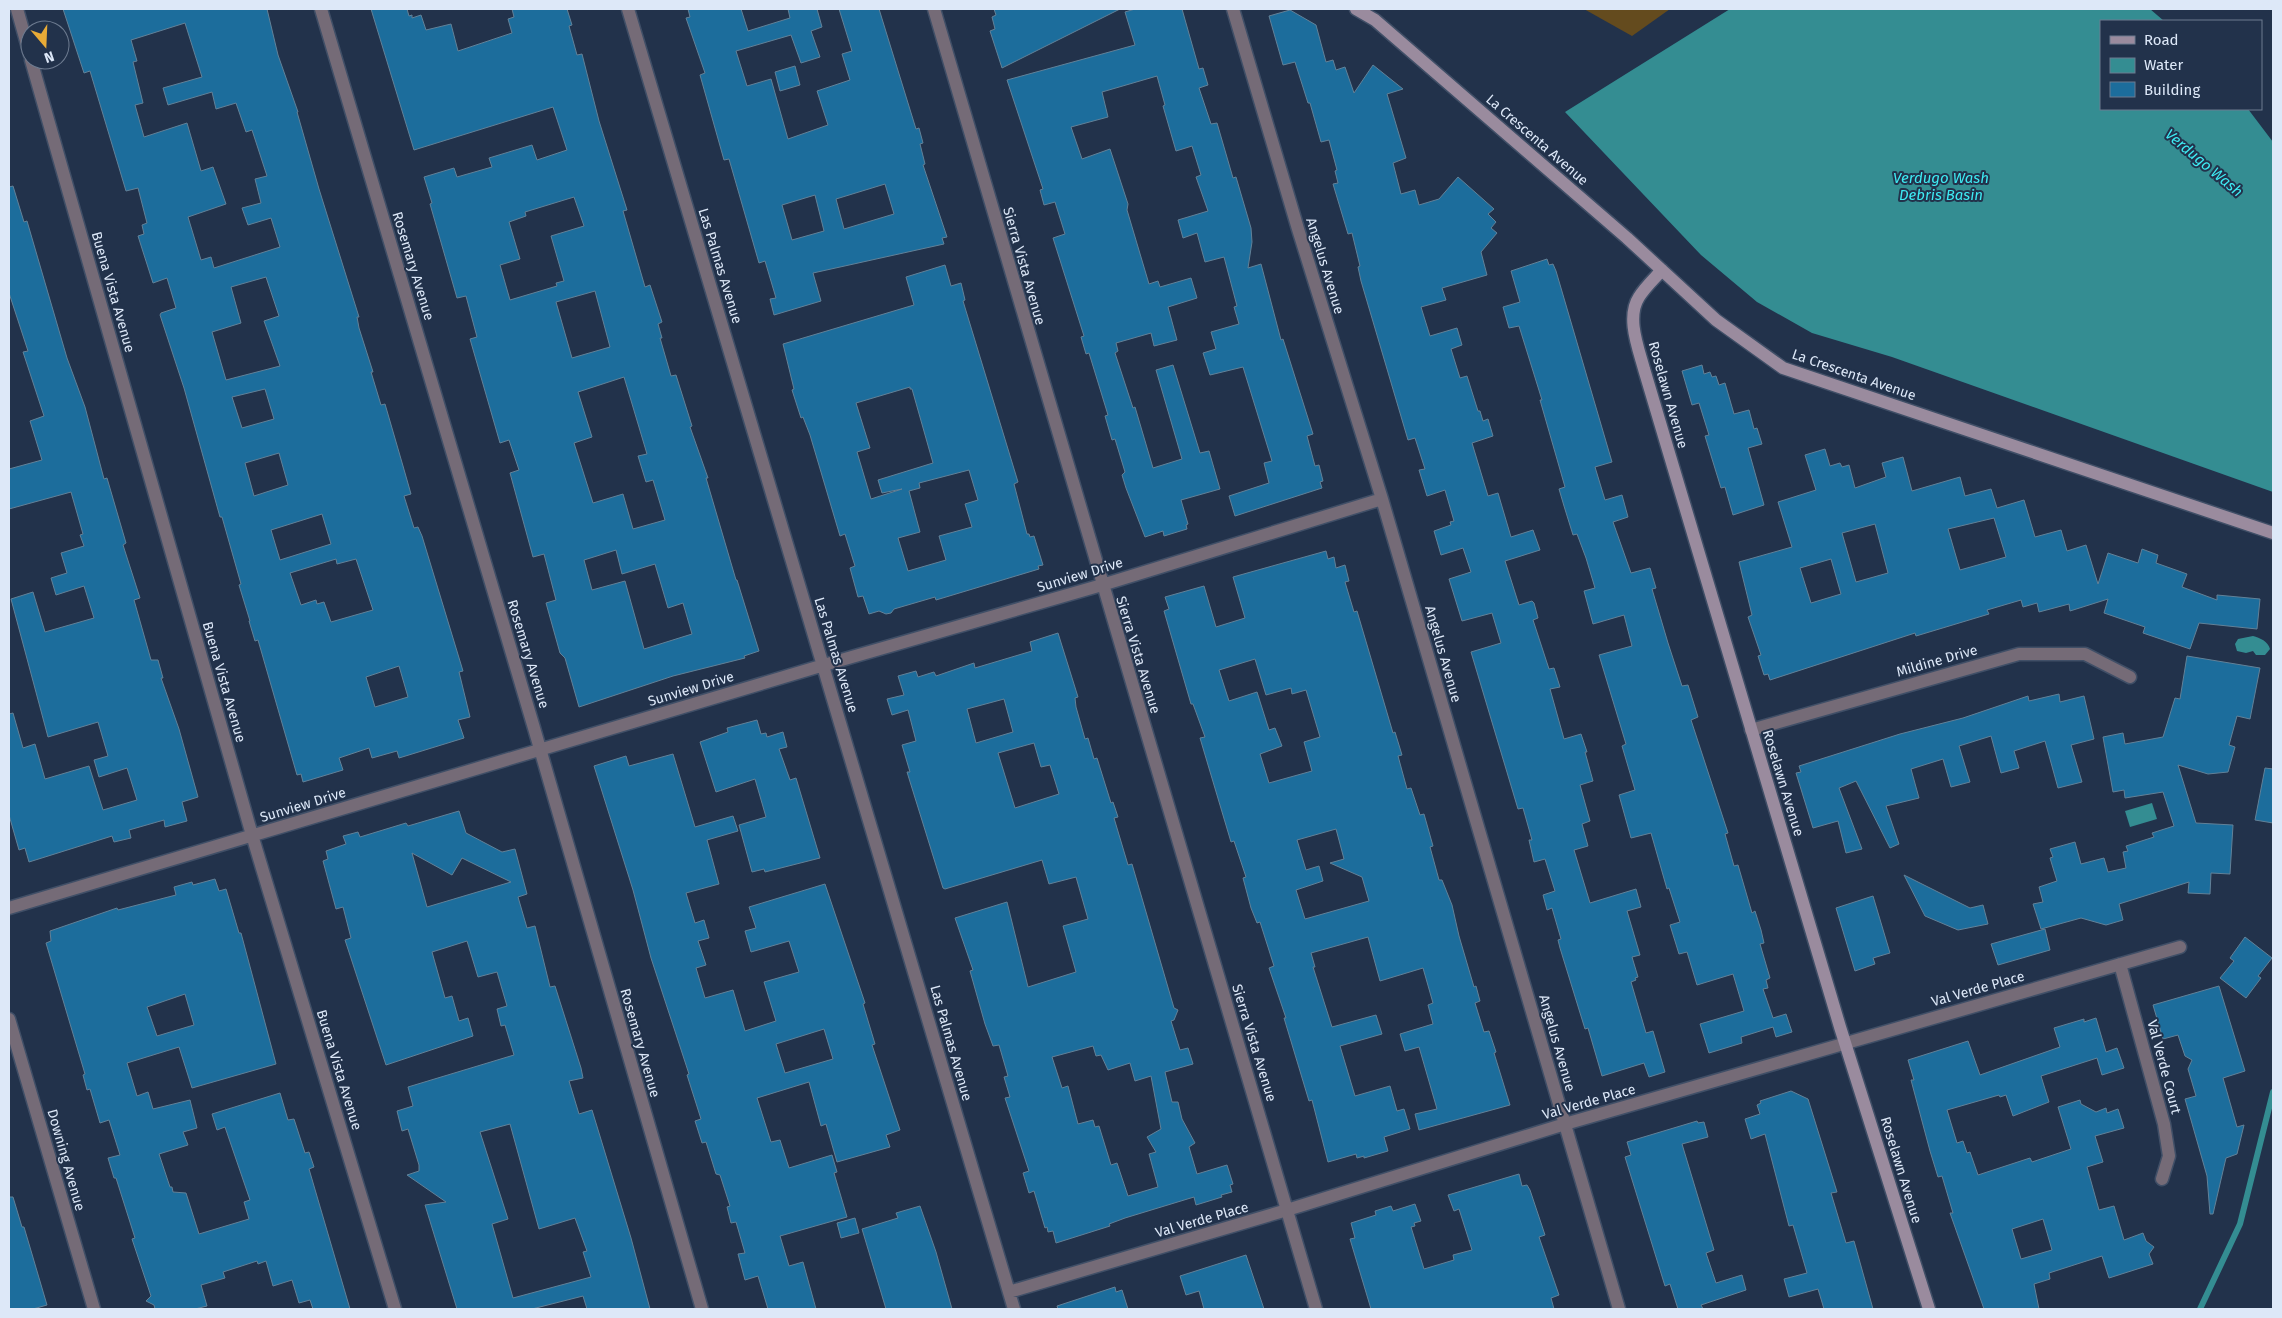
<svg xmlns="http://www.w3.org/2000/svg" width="2282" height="1318" font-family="'Fira Sans',sans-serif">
	<rect width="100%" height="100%" fill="#22324b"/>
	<path fill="#644b1e" d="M1584,9h86l-38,27z"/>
	<path fill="#348d92" d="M1730,9h420l14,12h-63v88h147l25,33v350l-381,-135 -80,-24 -55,-31 -56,-47 -136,-143z
		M2253,636c7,2 15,5 17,13l-5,6h-9l-3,-4 -7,2 -9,-2 -2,-7 3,-5z
		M2152,803l5,16 -27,8 -5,-16z"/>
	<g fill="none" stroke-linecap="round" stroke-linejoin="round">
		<path stroke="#348d92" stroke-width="6" d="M2200,1309l40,-85 33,-132"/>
	</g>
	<path fill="#1c6d9c" stroke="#628198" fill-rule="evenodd" d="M63,9h204l11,46 20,57h-1l22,77 40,128h-2l2,11 14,44h-2l10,33 4,-1 18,62 8,28 -7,2 10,32 4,-1 4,9 41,135 -4,1 11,45 -12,3 6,18 -65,20 -2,-7 -25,7 -3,-10 -30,10 4,12 -40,12 -2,-8 -4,1 -39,-135 -3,1 -6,-20h1l-11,-36 2,-1 -19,-67h-2l-36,-129 -24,-73 1,-2 15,-5 -9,-30 -14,5 -15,-47 6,-2 -2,-9 5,-2 -9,-35 -12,3 -36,-120 -6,2zM185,23l17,54 -39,11 5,17 44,-13 4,17 20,-6 10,29 6,-2 15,46 -12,3 6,24 -19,5 6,17 23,-7 9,29 -66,21 -3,-11 -10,3 -13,-43 38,-13 -13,-37 -12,4 -14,-48 -43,14 -9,-32 8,-2 -10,-41 4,-1 -6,-21zM266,277l13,39 -15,5 16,45 -54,14 -14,-48 29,-9 -10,-36zM265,389l9,30 -32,9 -10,-31zM279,453l9,32 -34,11 -9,-33zM322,514l9,30 -51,16 -9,-30zM336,559l1,5 19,-5 17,51 -42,12 -7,-20 -7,2 -1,-4 -15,5 -11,-32zM399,666l9,31 -33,10 -9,-30z
		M371,9h36l2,7 3,-1v3l9,-3 5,15 25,-6 7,27 54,-18 -4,-14 6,-2 -2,-8h55l5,16 -3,1 8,29 5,-1 17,67 28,89 -4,1 22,76 5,-2 12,37 -4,2 4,14h-2l11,38 5,-1 16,51 -2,1 18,51h-2l30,102h1l22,71 -15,5 1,2 -72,18 -94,31 -14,-49 -5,-5 -14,-50 10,-3 -12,-46 -11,3 -23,-84 9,-3 -10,-30 -9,3 -30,-104 7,-2 -11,-41 -9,2 -27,-94 2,-1 -8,-26 30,-9 3,9 35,-10 -3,-9 43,-13 5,15 30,-10 -14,-43 -139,43zM574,197l10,29 -33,10 13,45 -8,2 1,3 -47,14 -10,-35 20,-6 -11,-37 17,-6 -1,-4zM595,291l15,56 -38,11 -16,-56zM624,377l23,77 -9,2 8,26 7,-2 12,40 -32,9 -10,-35 -30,9 -19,-60 18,-6 -14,-45zM616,550l6,24 33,-10 13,44 15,-5 9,31 -48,15 -19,-68 -33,9 -8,-30z
		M688,9h53l7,22 42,-13 -2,-9h29l5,18 -11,4 9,26 -19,6 -10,-28 -55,16 11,35 24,-7 17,60 40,-14 -11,-34 33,-11 -8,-26 10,-3 -13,-42h40l37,120 3,-1 4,15 -3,1 5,20 -2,1 24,72 -5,1 2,6 -131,29 8,28 -47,14 -4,-16 6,-1 -11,-37 -6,2 -30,-104 -5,1 -24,-85 5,-2 -19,-55 4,-1zM885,184l9,30 -50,15 -8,-30zM815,195l9,36 -32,9 -10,-35z
		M994,9h126l-118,59 -12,-37 5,-2 -3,-12 4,-2z
		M1135,9h47l17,60 4,-1 5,17 -9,3 12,36 6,-1 16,55 3,-1 15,51 1,14 -4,26 13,-4 20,76 2,-1 30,95 -6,2 8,30 4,-1 4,16 -3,1 2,6 -87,28 -6,-20 40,-13 -5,-20 8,-2 -29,-94 -33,8 -7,-22 13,-4 -5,-17 28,-8 -5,-17 3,-1 -13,-49 -19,5 -8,-29 -14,5 -5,-18 30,-9 -12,-34 5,-2 -9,-29 -16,5 -13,-45 2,-1 -8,-29 -55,16 6,25 -37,10 11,32 28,-10 18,55 -1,6 22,74 9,-3 2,6 31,-9 6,20 -29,9 9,33 -23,6 -3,-13 -35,10 2,8 -3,2 18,55 2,-1 18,61 29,-9 -26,-89 17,-5 27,88 9,-2 11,38 -39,11 7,24 -2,1 1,4 -23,7 -1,-5 -18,6 -19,-49 -4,-13 3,-3 -10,-33 -3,1 -7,-24 3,-1 -19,-62 -3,1 -5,-17 3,-1 -31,-98 12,-4 -10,-32 -11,3 -4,-15 3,-1 -36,-109 128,-35 -10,-33z
		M1290,10l26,15 10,37 7,-2 3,10 9,-3 9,26 19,-28 30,24 -16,5 19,64 -13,5 8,31 14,-4 4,15 20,-6 19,-22 36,32 -6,5 8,8 -5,6 6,5 -16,19 6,23 -45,13 4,12 -25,7 9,29 27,-8 5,17 -11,4 9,29 7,-2 11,35h2l3,10 5,-2 5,17 -21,7 16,53 10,-3 13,44 22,-7 7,20 -35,11 14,44 13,-4 2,2 4,15 -5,2 16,49 5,-1 6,19 -10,2 14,50 17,-5 6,18h-2l8,29 -13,4 10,36 -8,3 6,22 -14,4 16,53 46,-14 5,18 -14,4 13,44 -8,2 6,20 -3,1 1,2 -5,2 15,51 7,-2 12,41 -16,5 -5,-14 -42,13 -14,-48 -3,1 -25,-81 -2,-8 3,-1 -9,-31 -5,2 -4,-15 12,-4 -10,-32 -11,3 -5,-22h3l-9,-32 -5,1 -47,-157 30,-9 -9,-30 -30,8 -13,-42 22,-7 -8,-24 -22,7 -7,-24 17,-6 -1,-3 4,-1 -9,-31 -18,6 -8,-26 6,-1 -10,-31 -7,2 -47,-159 -3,-14 2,-1 -8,-33 -4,1 -15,-50 5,-1 -3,-12 2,-1 -8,-30 -8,2 -11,-39h-2l-13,-41 -12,3 -14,-49z
		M795,66l5,19 -20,6 -5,-19z
		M13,186l11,36 3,-1 40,137 18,49 19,72 3,-1 19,65 -3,2 17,53 -6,2 17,60h7l5,18h-2l18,51 19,68 -16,5 5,19 -22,6 -1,-7 -35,10 2,8 -17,4 -2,-6 -83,26 -4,-14 -6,2 -10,-35v-101l4,-1 10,35 12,-4 10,35 44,-13 14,44 34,-10 -10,-32 -28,9 -5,-17 14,-4 -10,-34 -50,15 -37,-138 22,-7 12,40 49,-14 -10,-32 -28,9 -5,-17 16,-5 -6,-20 23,-7 -4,-11 3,-1 -12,-42 -62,17v-40l33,-9 -12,-39 14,-5 -21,-64 5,-1 -19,-58v-106z
		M1547,259l2,6 4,-1 3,7 56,191 -17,5 10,33 17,-5 6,22 -15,5 18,51 19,-5 6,20 -4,1 16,54 14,43 6,-1 10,32 -7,3 37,113 -3,1 9,32 4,-1 14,48 3,-2 6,19 3,13 -4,1 10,34 -4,2 2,8 -5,1 10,29 13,-4 6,18 -16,5 -3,-10 -32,10 1,6 -33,10 -9,-29 44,-13 -11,-37 -36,11 -10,-33 -8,2 -9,-29 10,-3 -11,-34 -2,1 -16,-56 -20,5 -12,-43 16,-5 -13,-44 4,-2 -27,-89 33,-9 -8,-31 -31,9 -9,-33 11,-3 -9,-30 -9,-24 -4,1 -9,-29 -5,-17 6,-2 -25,-87h2l-23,-74 -10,2 -6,-21 17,-5 -9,-31z
		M945,265l6,21 10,-3 4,17 -2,1 55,181 -4,2 13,50h2l1,3 4,-1 9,29 -5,1 1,3 -103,31 -1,-3 -41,12 -3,4 -5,1 -7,-3 -10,3 -6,-18 -5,1 -8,-29 5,-2 -10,-32 -5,2 -30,-101 -7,-18 -2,1 -9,-28 2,-1 -11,-45 131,-39 -8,-28zM910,387v2h2l21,74 -55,17 4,13 20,-4 -31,10 -14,-47 13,-4 -14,-45zM969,470l9,30 -13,4 7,23 -33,9 7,24 -38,11 -10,-33 22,-6 -11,-41 11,-3 -1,-5z
		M1702,365l2,9 6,-2 2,5 4,-1 3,9 6,-2 9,31 15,-4 5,19 3,-1 5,16 -14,4 16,57 -31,10 -8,-28 -4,1 -16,-52 4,-1 -10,-32 -7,2 -10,-34z
		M1825,449l5,17 10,-3 2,4 7,-2 6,23 31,-11 -4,-14 21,-6 9,34 48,-14 5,19 26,-7 6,19 27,-8 11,37 26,-7 6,21 19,-6 12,39 10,-31 30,10 4,-14 16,6 -2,8 31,11 -5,13 35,13v-5l43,4 -3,30 -58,-6 -9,26 -47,-16 2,-6 -41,-14 4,-14 -38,12 -1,-7 -30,8 -2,-9 -14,4 -2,-7 -34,10 2,4 -73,22 -1,-3 -145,47 -2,-6 -4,1 -6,-19 3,-1 -13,-38 4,-2 -13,-53 53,-15 -14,-45 38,-12 -11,-35zM1994,518l12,39 -46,13 -12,-41zM1875,524l13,49 -32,9 -14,-49zM1831,559l10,35 -30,9 -11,-35z
		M1326,551l2,8 6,-2 2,11 9,-3 4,16 -4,1 9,30 3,-1 36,122 2,-1 7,23 -4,1 9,33 4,-1 9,27 4,-1 9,32 -3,1 9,33h3l10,25 7,31 15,51 2,-1 4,15 -5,2 9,29 5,-1 7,21 -2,1 16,52 -91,25 -4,-16 22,-5 -18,-62 -14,4 -5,-17 33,-10 -5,-19 5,-2 -10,-35 -43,13 -12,-44 -57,16 4,14h-2l19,60 44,-12 6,19 -42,12 15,50 35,-10 7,25 7,-2 6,20 -26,8 4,14 -24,7v-2l-7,2 -1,-4 -28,8 -16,-62 -3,1 -25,-83h2l-17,-50 5,-2 -14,-44 -3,1 -6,-15 -8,-30 3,-1 -12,-36 -3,1 -31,-104 5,-1 -12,-33h-2l-27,-93 5,-2 -4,-12 39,-11 12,41 29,-9 -12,-41zM1255,659l11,36 25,-7 1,6 14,-4 14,47 -16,5 8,29 -43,12 -9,-29 22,-8 -7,-18 -6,2 -12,-38 -28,9 -10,-31zM1336,829l8,30 -14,4 32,14 7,24 -64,18 -9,-29 27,-9 -4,-15 -13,4 -9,-30z
		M1058,633l20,64 -3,1 1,9 9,32 3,-1 6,21 3,-1 14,45 2,-1 5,15 -4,1 14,47 4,-1 42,144 4,2 -4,10 -3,1 9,29 8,-2 5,16 -28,8 7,30h6l4,17 13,24 -6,4 8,27 30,-9 6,19 -3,1 2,7 -11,3 1,2 -26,8 -2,-8 -69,21 -16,6 1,2 -54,17 -3,-12 -5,1 -1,-5 -2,1 -11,-37 -5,2 -6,-20 6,-2 -24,-73 5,-1 -6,-20 4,-1 -9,-31 -6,1 -8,-22 -15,-53 3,-1 -18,-52 52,-16 21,85 48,-15 -13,-46 25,-7 -12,-42 -27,7 -7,-24 -97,29 -2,-1 -36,-116h3l-8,-27 14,-4 -8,-31 -16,5 -5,-16 17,-4 -6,-19 18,-5 2,6 16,-5 2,4 38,-13 1,5 57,-17 -2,-9zM1004,699l9,33 -37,11 -9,-34zM1034,743l7,24 9,-2 9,29 -44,14 -17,-55zM1093,1046l3,10 5,-1 7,15 22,-7 5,18 16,-5 10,53 -14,8 9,15 -7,2 9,33 -30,9 -11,-33 -6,2 -12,-39 -4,1 -2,-7 -15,4 -10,-38 -6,2 -10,-31z
		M2187,656l73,12 -10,51 -13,-3 -8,29 6,2 -7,25 -20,2 -30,-9 18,58 37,2 -3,49 -19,-1 -1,21 -22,-1 1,-11 -70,22 4,16 -17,5 -25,-7 -40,11 -8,-25 10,-2 -4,-15 18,-6 -7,-23 3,-1 -3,-8 25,-7 6,22 23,-6 4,14 18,-4 -3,-16 5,-1 -2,-5 28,-9 -2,-4 22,-7 -11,-34 -38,6 -1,-8 -11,2 -10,-55 20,-4 2,11 38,-7 12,-39 5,1z
		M2059,694l1,8 24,-6 10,43 -23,6 11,37 -24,6 -13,-47 -31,10 5,17 -18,5 -10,-37 -32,10 11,36 -19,5 -8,-28 -32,10 8,29 -33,8 13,38 -9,4 -34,-67 -17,7 23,61 -16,4 -8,-32 -25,7 -17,-55 5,-1 -2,-6 101,-32 63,-16 65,-22 1,5z
		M757,720l4,14 5,-1 1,4 16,-5 4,15 -8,2 11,31 6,-2 24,80 -55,14 -1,-3 -12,3 -13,-47 27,-8 -11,-38 -39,13 -16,-50 28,-10 -1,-4z
		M673,754l22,73 38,-11 5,15 -31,9 12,44 -33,9 9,30 9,-3 5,18 -11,3 8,24 -10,3 9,30 28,-8 12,41 31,-10 -12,-39 35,-10 -10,-31 -38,11 -6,-21 11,-3 -7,-21 76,-23 40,119 -2,1 12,40 -3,1 28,85 -14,5 4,12 -53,15 -11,-38 -5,2 -12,-44 -52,16 14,44 9,-2 9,28 43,-13 5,17 -3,1 13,44 -67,19 9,30 14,-4 13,47h-48l-10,-33 -13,4 -7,-26 7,-1 -9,-31 -5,1 -4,-16 3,-1 -10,-31 -4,-1 -10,-32 -4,1 -7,-22 6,-2 -14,-44 2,-1 -38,-116 -18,-68 -39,-124 32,-10 3,10zM824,1029l9,30 -48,14 -9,-29z
		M2265,768l8,1v54l-18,-3z
		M459,811l7,22 36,19 13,-3 12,45 -9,3 9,31 8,-2 15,61 5,-1 26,82 2,10 -14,3 10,33 13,-4 39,128 19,71h-63l-4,-13 -51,13h-75l-32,-104 21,-3 -39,-27 12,-4v-6l-11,-36 -6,2 -5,-20 16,-5 -5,-19 106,-32 -9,-30 -4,1 -4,-17 10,-3 -10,-34 -19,5 -11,-36 -35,11 13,46 7,-2 7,25 9,-3 5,18 -87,29 -41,-125 6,-2 -8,-31 -7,2 -13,-48 5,-2 -2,-8 20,-7 -3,-8 15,-4 2,5 46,-14 2,3zM412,853l40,22 10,-17 49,24 -84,25zM510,1124l29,105 36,-11 12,33 -4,1 8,25 -78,21 -21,-74 16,-5 -28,-87z
		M1904,875l66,33 13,-3 5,19 -30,6 -33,-14z
		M215,879l4,12 7,-2 13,44h2l35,131 -84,24 -13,-41 -52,16 10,33 11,-4 5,17 37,-9 7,28 -14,4 5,13 -29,9 11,33h2l1,5 13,1 13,41 50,-15 -5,-17 6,-2 -25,-73 -8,3 -5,-16 68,-21 8,27 6,-1 11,34 4,-1 5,15 -5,2 41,140h-37l-3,-9 -11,3 -7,-23 -19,6 -7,-25 -8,3 -1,-3 -34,11 2,6 -24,7 6,21 -12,3h-40l-1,-4 -8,-4 5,-5 -19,-57 3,-1 -19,-60h-2l-6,-20 12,-3 -11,-35 -9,3 -10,-34 -3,1 -4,-15 2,-1 -39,-131 5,-2 -1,-10 67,-23 1,2 58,-15 -2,-8 18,-5 1,3zM185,994l9,31 -37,11 -10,-29z
		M1873,896l17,57 -17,5 2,6 -20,7 -19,-63z
		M2045,929l5,21 -52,15 -7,-21z
		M2245,937l27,21 -14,18 3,2 -15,20 -26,-20 14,-17 -4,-3z
		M2219,986l26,85 -22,7 14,49 7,-2 -7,29 -11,4 -13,56h-3l-3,-38 -22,-77 11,-3 -8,-27 4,-9 -7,-4 -7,-21 -15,4 -10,-34z
		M2096,1018l10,34 11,-4 7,20 -22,7 -5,-17 -56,18 8,26 -36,14 -7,-21 -6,2 -1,-2 -52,15 10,33 6,-2 4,12 3,-1 8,23 52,-17 2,4 39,-13 -13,-42 22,-7 1,4 15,8 10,-4 1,5 11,-4 6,19 -29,8 8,26 -16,5 12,43 15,-4 10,34 19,-7 3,8 8,6 -5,7 4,10 -44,14 -7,-22 -53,17 1,6 -16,5 5,25h-55l-34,-96h3l-11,-37 -4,1 -8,-26 -19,-71h3l-6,-20 60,-19 12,34 80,-28 -6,-19 30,-9v3zM2043,1219l9,31 -31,9 -9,-30z
		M1791,1091l17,8 29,93 -6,1 15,50 8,-2 19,68h-49l-6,-20 -29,8 -5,-18 23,-6 -14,-48 -4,1 -24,-92 -14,5 -6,-20 15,-5 -3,-9 4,-2 -1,-2z
		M1697,1121l1,2 6,-1 4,15 -26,7 32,106 -8,3 10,30 26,-8 4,15 -45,15 2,4h-25l-8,-25 -5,2 -40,-129 6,-2 -4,-13z
		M1519,1174l3,12 5,-1 3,5 15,45 -6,2 20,58 -8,3 3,11h-183l-21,-70 5,-1 -4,-15 25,-8 -1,-4 16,-5 2,5 22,-7 6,17 -7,2 1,3 -4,1 13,42 30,-9 -1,-5 19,-5 -13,-41 -5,2 -6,-16z
		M9,1197h4l9,30h2l23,78 -14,4h-24z
		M920,1206l16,46 16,57h-66l-24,-80 36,-11 -2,-5z
		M855,1218l4,15 -18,5 -4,-15z
		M1246,1255l18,54h-60l-5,-18 -13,4 -6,-19z
		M1115,1287l1,5 6,-2 6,19h-70l-1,-3z"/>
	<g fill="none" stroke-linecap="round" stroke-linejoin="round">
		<defs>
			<path id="street" d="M17,9l13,46
				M321,9l213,719 168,581
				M628,9l386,1300
				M934,9l382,1300
				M1233,9l65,220 84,270 237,810
				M31,60l221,775 143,474
				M1751,730l268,-76h66l45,23
				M9,908l815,-243 278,-80 280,-86
				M2120,964l44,160 5,32 -7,23
				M9,1019l85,290
				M1009,1292l278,-82 278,-86 615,-177"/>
			<path id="secondary" d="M1356,9l19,11 252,218 89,82 67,48 490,165
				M1662,270c-7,8 -17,17 -23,27 -13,20 -1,50 5,72l196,658 89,282"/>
		</defs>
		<use href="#street" stroke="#404f67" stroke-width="15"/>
		<use href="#secondary" stroke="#404f67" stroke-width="15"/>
		<use href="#street" stroke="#756b77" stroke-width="12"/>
		<use href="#secondary" stroke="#9a8b9e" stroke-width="12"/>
	</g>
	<g text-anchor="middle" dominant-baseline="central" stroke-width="4" stroke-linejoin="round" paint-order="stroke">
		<g font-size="14" fill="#dde8f8" stroke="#22324b">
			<text transform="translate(1537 140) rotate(41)">La Crescenta Avenue</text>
			<text transform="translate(413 266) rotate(73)">Rosemary Avenue</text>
			<text transform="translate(720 266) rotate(73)">Las Palmas Avenue</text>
			<text transform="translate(1024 266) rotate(74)">Sierra Vista Avenue</text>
			<text transform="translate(1325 266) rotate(73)">Angelus Avenue</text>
			<text transform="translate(113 292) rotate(74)">Buena Vista Avenue</text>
			<text transform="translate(1854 375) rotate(19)">La Crescenta Avenue</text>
			<text transform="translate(1668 395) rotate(74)">Roselawn Avenue</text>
			<text transform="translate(1080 575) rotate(-17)">Sunview Drive</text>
			<text transform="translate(528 654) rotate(73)">Rosemary Avenue</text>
			<text transform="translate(1443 654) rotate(74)">Angelus Avenue</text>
			<text transform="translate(836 655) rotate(73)">Las Palmas Avenue</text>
			<text transform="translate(1138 655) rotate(73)">Sierra Vista Avenue</text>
			<text transform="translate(1937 661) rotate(-16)">Mildine Drive</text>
			<text transform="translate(224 682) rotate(74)">Buena Vista Avenue</text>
			<text transform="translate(691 689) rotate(-17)">Sunview Drive</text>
			<text transform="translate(1783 783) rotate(73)">Roselawn Avenue</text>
			<text transform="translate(303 805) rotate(-17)">Sunview Drive</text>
			<text transform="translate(1978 989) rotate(-16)">Val Verde Place</text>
			<text transform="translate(640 1043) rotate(74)">Rosemary Avenue</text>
			<text transform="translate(951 1043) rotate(74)">Las Palmas Avenue</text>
			<text transform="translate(1254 1043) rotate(73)">Sierra Vista Avenue</text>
			<text transform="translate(1557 1043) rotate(74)">Angelus Avenue</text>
			<text transform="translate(2164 1067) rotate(75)">Val Verde Court</text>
			<text transform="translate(339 1070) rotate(73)">Buena Vista Avenue</text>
			<text transform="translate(1589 1102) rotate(-16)">Val Verde Place</text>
			<text transform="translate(66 1160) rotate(74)">Downing Avenue</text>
			<text transform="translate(1901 1170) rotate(73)">Roselawn Avenue</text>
			<text transform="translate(1202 1220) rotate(-16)">Val Verde Place</text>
		</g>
		<g font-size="15" font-style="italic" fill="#3eebf3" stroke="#22324b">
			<text transform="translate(2204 163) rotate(40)">Verdugo Wash</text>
			<text x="1941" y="178">Verdugo Wash<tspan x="1941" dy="17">Debris Basin</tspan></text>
		</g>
	</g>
	<rect width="2282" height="1318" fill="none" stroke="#dde8f8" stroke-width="20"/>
	<rect x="2100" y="20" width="162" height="90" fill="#22324b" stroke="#6d7b90"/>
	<rect x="2110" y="36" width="25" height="8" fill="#9a8b9e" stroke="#6d7b90"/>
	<text x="2144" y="45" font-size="15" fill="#dde8f8">Road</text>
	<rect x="2110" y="58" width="25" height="15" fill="#348d92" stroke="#6d7b90"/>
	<text x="2144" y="70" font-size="15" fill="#dde8f8">Water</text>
	<rect x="2110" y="82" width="25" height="15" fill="#1c6d9c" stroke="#6d7b90"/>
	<text x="2144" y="95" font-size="15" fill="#dde8f8">Building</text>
	<g transform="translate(45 45) rotate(161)"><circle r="24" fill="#22324b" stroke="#6d7b90"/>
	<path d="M0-4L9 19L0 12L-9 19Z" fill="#e8ab37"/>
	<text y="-8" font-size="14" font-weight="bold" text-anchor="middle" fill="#dde8f8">N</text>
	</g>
</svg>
